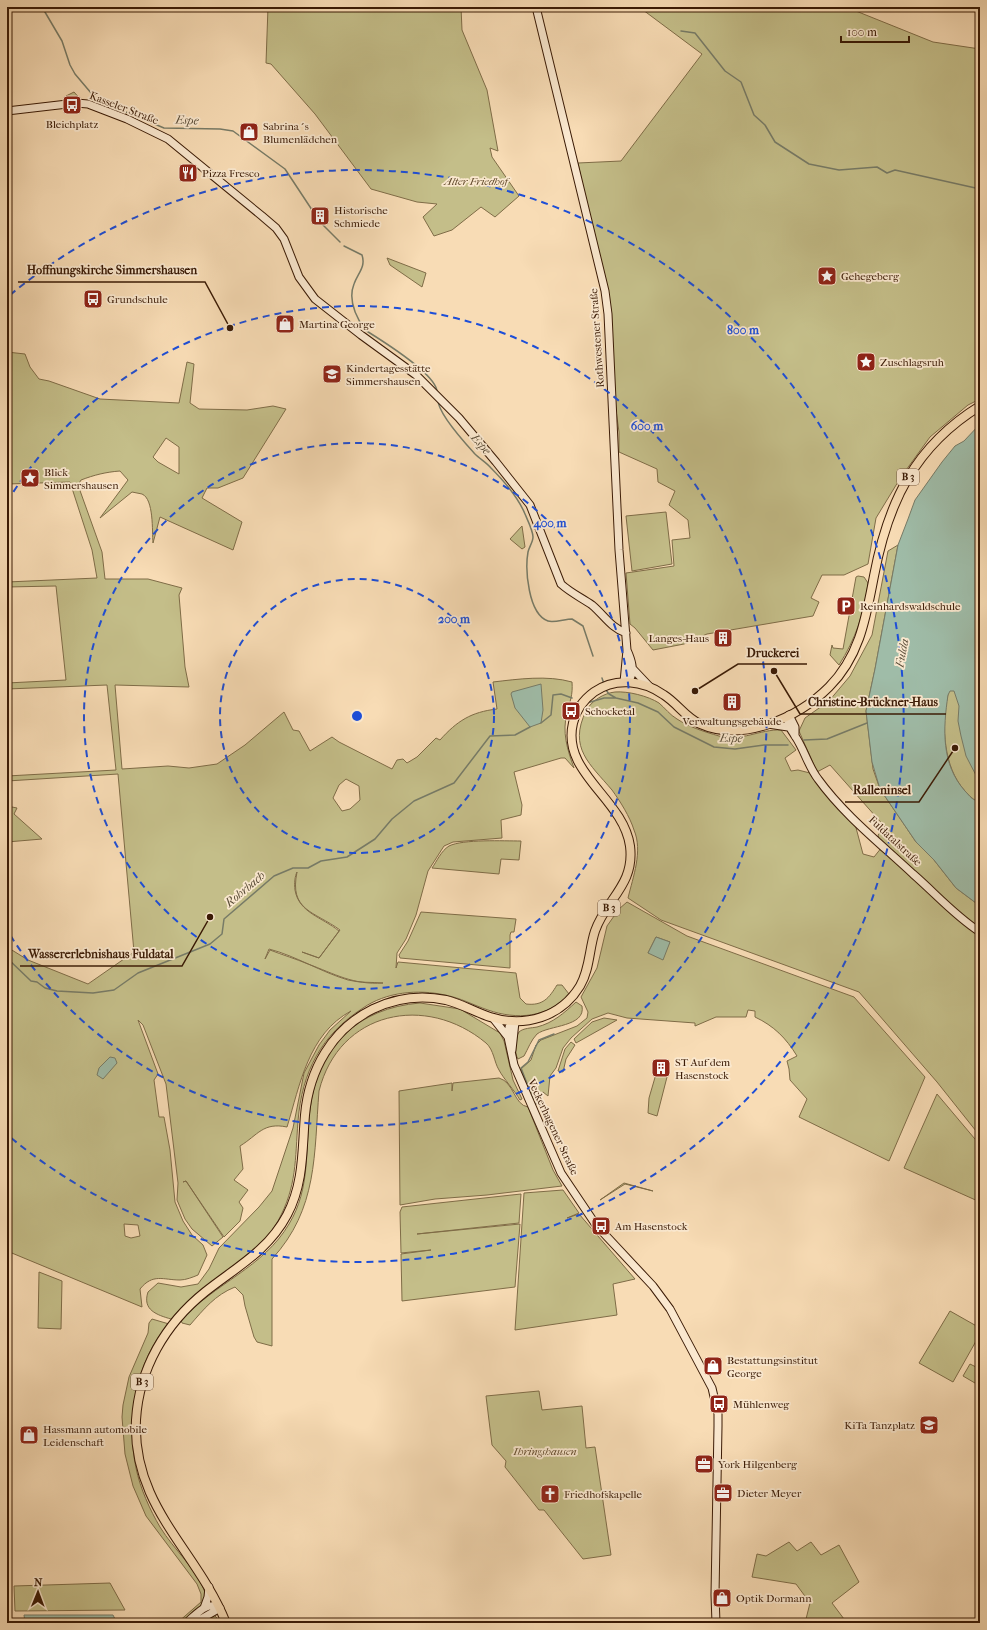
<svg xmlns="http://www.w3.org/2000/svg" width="987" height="1630" font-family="'IM FELL French Canon',serif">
	<rect width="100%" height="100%" fill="#f8dcb5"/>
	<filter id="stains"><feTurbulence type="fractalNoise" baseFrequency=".005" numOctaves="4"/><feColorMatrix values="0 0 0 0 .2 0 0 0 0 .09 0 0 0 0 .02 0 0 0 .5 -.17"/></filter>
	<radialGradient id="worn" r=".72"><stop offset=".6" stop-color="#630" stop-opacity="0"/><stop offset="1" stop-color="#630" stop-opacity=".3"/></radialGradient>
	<path fill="#c4be89" stroke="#7f6c47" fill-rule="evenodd" d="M268,7h193l1,23 25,60 11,61 -8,-3 2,9 27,39 -24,21 -14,-10 -29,23 -18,6 -11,-19 14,-13 -20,-2 -46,-13 -56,-75 -44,-50 -5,-1z
		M639,7h207l87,35 47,7v350l-12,6 -38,32 -29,40 -25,41 -8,46 -24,11h-22l-11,23 8,4 -6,14 -106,18 -23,10 -31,6 -18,-22 -5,-4 -4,-51 48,-7 -2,-26 18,-2 -2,-18 -19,-15 6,-14 -17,-9 -1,-13 -38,-17v-20l-6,-44 -7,-88 -28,-137 43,-2 81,-107z
		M74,92l8,9 -16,-5z
		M387,258l39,15 -4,14 -32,-22z
		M7,352l18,2 5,13 9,12 10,2 51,18 79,4 8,-41 7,2 -4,39 9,6 48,1 26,-4 13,3 -43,69 -25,10h-11l-5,10 40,24 -9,28 -73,-33 -7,26c-1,-12 1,-44 -11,-49 -3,-1 -7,-1 -10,-2l-32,26 28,-38 -8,-9c-14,1 -26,4 -39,9l-3,5 24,67 3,27h43l34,9 -3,7 6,72 4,20 -74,-2 7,84 46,-3 21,2 28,-4 28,-19 39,-33 9,18 6,1 11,20 22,-14 7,5 53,27 5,-9 6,-1 4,4 10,-6 19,-19 4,2c17,-19 31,-28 57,-31l-4,-27c26,-3 54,-7 79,0 1,13 -2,19 -5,31 -5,19 0,36 7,55l-9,-10h-4l-47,14 8,33 -1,10 -20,5 1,18 -49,4 -9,4 -16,25 -12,44 -10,24 -9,14 -1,15 2,-6 118,11 4,25 6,6c17,2 23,-6 31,-19h5l7,9c-20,24 -53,26 -81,16 -15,-5 -27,-12 -43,-15 -27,-6 -59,-3 -82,13 -42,27 -61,64 -65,113 -3,39 -1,65 -20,100 -17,30 -43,44 -69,63 -14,10 -26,22 -38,35 -14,-4 -29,-9 -23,-27l10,-9 23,4 17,-3 11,-15 10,-21 40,-41 13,-16 21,-63 11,-55 15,-28 11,-15 21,-19c-43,23 -51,74 -64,116 -24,-5 -29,8 -47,19l3,23 -9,11 14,10 -9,12 4,6 -3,13 -16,16 -38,-56 -3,1 3,-1 37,56 -11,9 -20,-17 -7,-10 -8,-19 1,-17 -12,-99 -23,-59 -5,-5 20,54 -4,6 5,37h5l6,33 5,52 8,19 9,14 11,10 4,10 -9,20c-5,2 -12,5 -18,5 -17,0 -27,-7 -40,9l2,18 -135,-56v-304l21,13 60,24 46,-32 -16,-178 -111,7v-5l109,-6 -9,-85 -100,4v-6l59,-3 -10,-94 -49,1v-5l90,-4 -5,-28 -22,-68 -63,2zM166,438l13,9v27l-21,-12 -5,-5zM346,779l13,7 1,14 -10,9 -8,2 -9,-13 6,-13zM297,872c-8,39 17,39 43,58l-21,28 -17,-6 17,6 20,-27c-17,-14 -40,-18 -44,-41 -1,-7 0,-14 2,-18zM269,949c27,7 52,23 79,31 12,3 23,2 35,3 -30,2 -48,-9 -75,-19 -12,-5 -25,-9 -38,-14l-5,9zM124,1224l14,1 2,11 -9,2 -6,-2z
		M666,512l6,52 -40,7 -6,-55z
		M522,526l3,21 -3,2 -12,-10z
		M980,535v269c-32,-21 -36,-55 -36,-90z
		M898,545l-23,124 -9,42 7,58 7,20 36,53 18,18 22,28 24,18v230l-43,-54 -78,-90 -198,-72 -33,-22c5,-21 15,-47 6,-68 -4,-13 -14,-29 -22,-40 -22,-26 -44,-42 -26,-79 5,-10 18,-18 29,-19 13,-1 33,4 44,11 6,5 11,12 18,16 12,8 28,13 42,17 22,6 41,-7 62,-6l15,20 -11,8 6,13 7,-1 12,3 45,51 8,30 11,3 8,-10 -4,-12 7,-8 -55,-62 -13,7 -18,-41 6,-13 24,-17 21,-25 22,-41 16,-84z
		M858,576l6,1 4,6c-3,29 -13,57 -29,82l-9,-10 2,-10 1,3 10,1 13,-72z
		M7,806l10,2 -3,6 28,25 -35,3z
		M521,841l-2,19 -18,-1 -2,15 -67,-6c5,-7 9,-17 17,-22 14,-7 55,-5 72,-5z
		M627,902l60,34 167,61 71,80 -36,84 -90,-44 8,-18 -17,-19 -1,-11 -2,-8 10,-5c-11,-18 -23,-30 -42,-39v-6l-7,-1 -2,7h-30l-21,9v-3l-68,-5 -19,-5 -16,6 -21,19 -8,10 -7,20 -6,8 -2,20 -5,-4 -10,7 -12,-30 10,-9 5,-15 5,-5 36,-14 10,-8 1,-6 -7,-15 16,-29 10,-42 12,-17zM656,937l14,5 -22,11z
		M421,912l95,7 -2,13h-3l-1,3v33l-110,-10 -1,-3 9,-14z
		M576,1002l6,4c4,21 -33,19 -45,28 -6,6 -9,15 -13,22l-6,3c-4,-6 -3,-21 1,-27 4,-4 13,-4 18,-5 16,-4 27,-14 39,-25z
		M420,1003l40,6 40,24 4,8 9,39 9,19 -2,1c-5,-9 -17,-22 -21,-30 -5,-8 -5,-20 -13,-27 -60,-50 -147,-32 -167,48 -5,63 -1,118 -47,168v87l-15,-4 -3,-5 -9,-31 -2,-11 -8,-8c-20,8 -31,22 -45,38l-8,-2 -1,-3c33,-36 83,-53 108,-96 22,-36 16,-76 21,-115 8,-63 48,-101 110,-106z
		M604,1018l13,2 -41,23 -2,-4 18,-17z
		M571,1042l4,3 -9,14 -3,13 -5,-1 7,-22z
		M656,1074l11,3 -10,39 -9,-3 1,-15z
		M499,1078c15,4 15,27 29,29l25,63 9,16 -75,9 -52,4 -35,6 -1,-114 53,-8v8l1,-8z
		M937,1094l43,51v57l-76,-34z
		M624,1183l29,8 -28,-7 -25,16z
		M563,1190l16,23 -12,5 12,-4 56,65 -22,5 4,31 -102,15 9,-137z
		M521,1194l-2,29 -102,11 103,-10 -5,63 -113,14 -1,-47 30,-4 -30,3 -1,-41 2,-5z
		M39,1272l23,9 -1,48 -23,-1z
		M950,1311l30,17v6l-27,48 -34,-19z
		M152,1319l17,5c-33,34 -43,99 -33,144 4,20 14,42 24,59 14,23 38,43 46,68l-4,10 -21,18h-4l24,-21v-8l-4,-10 -51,-68 -13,-30 -8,-32 -3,-37 1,-12 6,-28 19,-44 1,-10z
		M970,1364l10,5v17l-17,-10z
		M539,1391l3,19 40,-4 4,42 9,-1 16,108 -28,4 -39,-49h-5l-34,-43 1,-6 -14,-16 -6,-49z
		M789,1542l8,9 14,-9 10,13 18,-10 20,37 -27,21 15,20h-42l5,-20 -14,-19 -44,-7 5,-23 9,2z
		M110,1583l15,27 -110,1 -1,-25z
		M214,1615l8,8h-23z"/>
	<path fill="#9fbca8" stroke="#777b67" d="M980,424v359l-14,-27 -5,-20 -3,-15 1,-15 -5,-15h-4l-2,4c-5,34 -7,69 17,96 5,5 8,11 15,9v106l-24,-18 -22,-28 -18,-18 -36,-53 -8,-27 -6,-51 9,-42 23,-124 10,-26 7,-19 27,-38 13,-16 9,-5z
		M541,684l2,26 -2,13 -11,4 -15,-19 -4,-14 1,-2z
		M656,937l14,5 -7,18 -15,-7z
		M110,1057l5,1 2,5 -14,16 -6,-4 2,-7z
		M24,1615h89l4,8h-92z"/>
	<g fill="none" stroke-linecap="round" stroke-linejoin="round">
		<path stroke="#777b67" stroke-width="1.5" d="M42,7l20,34 8,24 5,9 22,26 67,28 56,1 13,2 52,38 35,53 20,20
			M681,31l14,2 30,38 16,11 13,33 11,10 10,17 34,22 30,6 38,-3 10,6 8,-3 85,19
			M344,246l18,9c4,12 -4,18 -8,29 -6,15 2,33 11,46 16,10 72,44 72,62
			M438,400c0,14 27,43 37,54 5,5 12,9 16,14 13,13 27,29 34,46 3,7 8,17 8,23 0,5 -4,10 -5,15 -3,17 0,62 20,69 6,2 17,-2 24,-2l11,7 10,30
			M602,678l2,6
			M606,690l3,4 7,4 22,5 20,9 16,15 40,20 21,2 29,-4h24
			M587,703l17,-5h11
			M541,723l10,-8 2,-20 8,-1 11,4
			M804,740l23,-1 40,-16
			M7,958l24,23 6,1 8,6 12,3 36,2 21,-3 24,-17 72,-29 12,-10 2,-15 50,-43 19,-8h15l13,-7 26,-4 28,-18 17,-20 22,-18 40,-18 36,-47 25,-1 15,-8
			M521,1068l7,-6 11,-22 15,-6
			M521,1068l12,31
			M534,1102l2,2"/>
		<defs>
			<path id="secondary" d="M536,7l69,284 3,23 11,236 8,100 -3,32 6,-3c5,-9 1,-20 -3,-29
				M7,111l69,-8 12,1 39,15 41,20 94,77 14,12 8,11 15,38 16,22 46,36 55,40 43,43 37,44 34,43 31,79c10,9 21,14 31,21 12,10 19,23 34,28
				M632,668l18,19
				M789,715c-3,11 1,12 6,21 9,13 13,30 23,43 26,36 63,65 95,95 22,19 42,42 67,58
				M789,715l6,12v9
				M768,724l20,3
				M493,1018l15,19
				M513,1022l-4,5 -1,10 6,28 47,108 35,52 57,61 17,23 42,79 6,26v12l-3,169 1,28
				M512,1050l3,-28
				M204,1608l4,-11 1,-10
				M186,1623c10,-8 21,-23 34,-15
				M194,1623l26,-15"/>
			<path id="primary" d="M226,1623c-29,-73 -94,-116 -90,-203 3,-51 29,-96 69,-128 30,-24 63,-41 82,-77 17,-32 15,-65 18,-100 4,-45 27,-86 68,-106 23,-11 49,-14 73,-9 16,4 29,12 44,17 35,11 71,0 90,-31 10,-17 9,-37 15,-55 11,-32 40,-46 35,-85 -7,-48 -69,-73 -57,-123 3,-13 10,-23 21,-31 21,-15 49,-12 70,3 14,9 21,22 36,29 43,19 99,-7 129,-37 31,-31 37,-70 45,-111 14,-74 41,-130 106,-170"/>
		</defs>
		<use href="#secondary" stroke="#3a1a05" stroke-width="9"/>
		<use href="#primary" stroke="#3a1a05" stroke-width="10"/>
		<use href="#secondary" stroke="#fae8cf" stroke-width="7"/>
		<use href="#primary" stroke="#f8dcb5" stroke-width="8"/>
	</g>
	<g fill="none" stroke="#1d4ed8" stroke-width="2" stroke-dasharray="7 5">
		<circle cx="357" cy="716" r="137"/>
		<circle cx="357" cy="716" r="273"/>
		<path d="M7 502A410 410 0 1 1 7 930"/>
		<path d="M10 295A546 546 0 1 1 10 1137"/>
	</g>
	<defs>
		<symbol id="bus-square" viewBox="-11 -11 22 22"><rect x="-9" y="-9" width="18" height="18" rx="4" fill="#8f2418" stroke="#fae8cf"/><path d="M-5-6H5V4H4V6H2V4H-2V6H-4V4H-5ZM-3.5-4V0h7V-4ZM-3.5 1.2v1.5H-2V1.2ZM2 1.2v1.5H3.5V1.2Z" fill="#fff"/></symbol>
		<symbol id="shop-square" viewBox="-11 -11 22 22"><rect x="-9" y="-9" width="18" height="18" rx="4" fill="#8f2418" stroke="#fae8cf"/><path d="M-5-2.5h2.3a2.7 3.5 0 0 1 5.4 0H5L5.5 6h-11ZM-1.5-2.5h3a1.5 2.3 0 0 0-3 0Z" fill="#fff"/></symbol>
		<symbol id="restaurant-square" viewBox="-11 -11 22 22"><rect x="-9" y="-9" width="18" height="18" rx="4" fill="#8f2418" stroke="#fae8cf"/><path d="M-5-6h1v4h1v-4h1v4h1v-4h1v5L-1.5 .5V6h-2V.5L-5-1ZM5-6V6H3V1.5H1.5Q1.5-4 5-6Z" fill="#fff"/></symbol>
		<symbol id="building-square" viewBox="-11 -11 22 22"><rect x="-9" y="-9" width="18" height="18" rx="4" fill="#8f2418" stroke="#fae8cf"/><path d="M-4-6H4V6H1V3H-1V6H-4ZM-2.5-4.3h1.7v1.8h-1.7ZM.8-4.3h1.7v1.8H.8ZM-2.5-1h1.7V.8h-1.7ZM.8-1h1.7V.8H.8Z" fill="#fff"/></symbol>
		<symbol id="sight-square" viewBox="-11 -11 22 22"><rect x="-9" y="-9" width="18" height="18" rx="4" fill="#8f2418" stroke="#fae8cf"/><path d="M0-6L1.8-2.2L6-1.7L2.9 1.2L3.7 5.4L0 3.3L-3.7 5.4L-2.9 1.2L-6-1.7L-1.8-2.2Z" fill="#fff"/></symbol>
		<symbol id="school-square" viewBox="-11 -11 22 22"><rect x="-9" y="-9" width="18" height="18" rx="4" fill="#8f2418" stroke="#fae8cf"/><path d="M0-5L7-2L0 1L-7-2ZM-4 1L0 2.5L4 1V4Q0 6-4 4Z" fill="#fff"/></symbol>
		<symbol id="parking-square" viewBox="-11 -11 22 22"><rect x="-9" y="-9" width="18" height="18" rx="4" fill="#8f2418" stroke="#fae8cf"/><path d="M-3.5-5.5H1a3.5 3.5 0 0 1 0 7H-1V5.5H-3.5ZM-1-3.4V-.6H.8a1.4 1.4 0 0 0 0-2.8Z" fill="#fff"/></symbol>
		<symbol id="office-square" viewBox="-11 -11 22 22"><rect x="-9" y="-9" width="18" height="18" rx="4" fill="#8f2418" stroke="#fae8cf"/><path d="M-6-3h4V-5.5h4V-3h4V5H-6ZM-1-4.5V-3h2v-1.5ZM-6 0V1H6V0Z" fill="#fff"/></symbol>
		<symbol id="church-square" viewBox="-11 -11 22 22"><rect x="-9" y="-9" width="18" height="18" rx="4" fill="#8f2418" stroke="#fae8cf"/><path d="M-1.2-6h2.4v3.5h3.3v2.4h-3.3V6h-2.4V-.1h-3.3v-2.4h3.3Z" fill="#fff"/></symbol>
	</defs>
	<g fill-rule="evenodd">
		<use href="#bus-square" x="61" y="94" width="22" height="22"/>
		<use href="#shop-square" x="238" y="121" width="22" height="22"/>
		<use href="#restaurant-square" x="177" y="162" width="22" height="22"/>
		<use href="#building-square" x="309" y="205" width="22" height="22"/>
		<use href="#sight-square" x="816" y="265" width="22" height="22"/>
		<use href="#bus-square" x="82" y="288" width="22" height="22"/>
		<use href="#shop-square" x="274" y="313" width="22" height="22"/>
		<use href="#sight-square" x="855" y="351" width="22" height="22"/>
		<use href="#school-square" x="321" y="363" width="22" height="22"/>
		<use href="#sight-square" x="19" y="467" width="22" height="22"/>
		<use href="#parking-square" x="835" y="595" width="22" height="22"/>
		<use href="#building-square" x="712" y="627" width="22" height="22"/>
		<use href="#building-square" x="721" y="691" width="22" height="22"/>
		<use href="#bus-square" x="560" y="700" width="22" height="22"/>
		<use href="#building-square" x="650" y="1057" width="22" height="22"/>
		<use href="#bus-square" x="590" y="1215" width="22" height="22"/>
		<use href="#shop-square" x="702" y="1355" width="22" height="22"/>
		<use href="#bus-square" x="708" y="1393" width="22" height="22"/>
		<use href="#school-square" x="918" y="1414" width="22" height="22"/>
		<use href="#shop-square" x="18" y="1424" width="22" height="22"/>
		<use href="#office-square" x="693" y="1453" width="22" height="22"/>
		<use href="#office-square" x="712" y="1482" width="22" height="22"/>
		<use href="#church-square" x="539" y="1483" width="22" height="22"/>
		<use href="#shop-square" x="711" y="1587" width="22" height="22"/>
	</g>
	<g text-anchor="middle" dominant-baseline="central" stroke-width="3.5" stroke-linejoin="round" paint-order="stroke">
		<g fill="#fae8cf" stroke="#745842" stroke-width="1">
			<rect x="897" y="469" width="22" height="16" rx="3"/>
			<rect x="598" y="900" width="22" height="16" rx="3"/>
			<rect x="131" y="1374" width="22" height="16" rx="3"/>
		</g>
		<g font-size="10" font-weight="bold" fill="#3a1a05">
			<text x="908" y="477">B 3</text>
			<text x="609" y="908">B 3</text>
			<text x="142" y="1382">B 3</text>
		</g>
		<g font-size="11" fill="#3a1a05" stroke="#fae8cf">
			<text transform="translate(124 108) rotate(21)">Kasseler Straße</text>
			<text transform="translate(597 338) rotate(-94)">Rothwestener Straße</text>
			<text transform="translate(895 841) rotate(43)">Fuldatalstraße</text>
			<text transform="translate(553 1127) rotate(65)">Veckerhagener Straße</text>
		</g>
		<g font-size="11" fill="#3a1a05" stroke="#fae8cf" text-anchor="start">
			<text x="72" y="124" text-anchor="middle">Bleichplatz</text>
			<text x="263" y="126">Sabrina´s<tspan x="263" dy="13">Blumenlädchen</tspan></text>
			<text x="202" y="173">Pizza Fresco</text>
			<text x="334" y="210">Historische<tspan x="334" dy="13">Schmiede</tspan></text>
			<text x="841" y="276">Gehegeberg</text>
			<text x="107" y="299">Grundschule</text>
			<text x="299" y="324">Martina George</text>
			<text x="880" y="362">Zuschlagsruh</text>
			<text x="346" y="368">Kindertagesstätte<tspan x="346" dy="13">Simmershausen</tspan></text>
			<text x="44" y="472">Blick<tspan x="44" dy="13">Simmershausen</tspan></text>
			<text x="860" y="606">Reinhardswaldschule</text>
			<text x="709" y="638" text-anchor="end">Langes-Haus</text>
			<text x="585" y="711">Schocketal</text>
			<text x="732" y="721" text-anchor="middle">Verwaltungsgebäude</text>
			<text x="675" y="1062">ST Auf dem<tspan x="675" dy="13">Hasenstock</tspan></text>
			<text x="615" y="1226">Am Hasenstock</text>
			<text x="727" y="1360">Bestattungsinstitut<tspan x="727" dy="13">George</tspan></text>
			<text x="733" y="1404">Mühlenweg</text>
			<text x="915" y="1425" text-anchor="end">KiTa Tanzplatz</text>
			<text x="43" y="1429">Hassmann automobile<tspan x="43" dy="13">Leidenschaft</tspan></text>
			<text x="718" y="1464">York Hilgenberg</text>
			<text x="737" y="1493">Dieter Meyer</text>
			<text x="564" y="1494">Friedhofskapelle</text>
			<text x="736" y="1598">Optik Dormann</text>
		</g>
		<g font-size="11" font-style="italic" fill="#634b2d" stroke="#fae8cf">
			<text x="476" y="181">Alter Friedhof</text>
			<text x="545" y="1451">Ihringshausen</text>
		</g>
		<g font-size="12" font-style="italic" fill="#584b36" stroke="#fae8cf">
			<text transform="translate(187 120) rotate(3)">Espe</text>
			<text transform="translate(481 444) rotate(49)">Espe</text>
			<text transform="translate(902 653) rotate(-79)">Fulda</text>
			<text transform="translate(731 738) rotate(1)">Espe</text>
			<text transform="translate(245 889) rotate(-40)">Rohrbach</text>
		</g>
	</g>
	<circle cx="357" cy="716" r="6" fill="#1d4ed8" stroke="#fae8cf" stroke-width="2"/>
	<g font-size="12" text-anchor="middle" font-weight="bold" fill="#1d4ed8" stroke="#fae8cf" stroke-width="3.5" stroke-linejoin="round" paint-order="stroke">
		<text x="743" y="334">800 m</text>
		<text x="647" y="430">600 m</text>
		<text x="550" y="527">400 m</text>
		<text x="454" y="623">200 m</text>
	</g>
	<path fill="none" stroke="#3a1a05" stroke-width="1.5" d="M230 328L205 282H18M695 691L738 664H807M774 671L800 714H946M955 748L919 802H845M210 917L182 966H20"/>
	<g fill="#3a1a05" stroke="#fae8cf" stroke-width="1.5">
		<circle cx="230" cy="328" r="4"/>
		<circle cx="695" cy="691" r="4"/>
		<circle cx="774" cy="671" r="4"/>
		<circle cx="955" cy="748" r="4"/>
		<circle cx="210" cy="917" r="4"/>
	</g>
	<g font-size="12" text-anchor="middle" font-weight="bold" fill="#3a1a05" stroke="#fae8cf" stroke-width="3.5" stroke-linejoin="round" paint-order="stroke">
		<text x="112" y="274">Hoffnungskirche Simmershausen</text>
		<text x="773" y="657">Druckerei</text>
		<text x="873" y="706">Christine-Brückner-Haus</text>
		<text x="882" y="794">Ralleninsel</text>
		<text x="101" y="958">Wassererlebnishaus Fuldatal</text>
	</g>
	<rect width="987" height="1630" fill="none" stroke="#f8dcb5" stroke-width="24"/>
	<rect x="8" y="8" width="971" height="1614" fill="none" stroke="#3a1a05" stroke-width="2"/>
	<rect x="12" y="12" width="963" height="1606" fill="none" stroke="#3a1a05"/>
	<g transform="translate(38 1592) rotate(1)" stroke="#fae8cf" stroke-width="3" paint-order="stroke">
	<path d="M0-3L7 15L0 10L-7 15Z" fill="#3a1a05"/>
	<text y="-6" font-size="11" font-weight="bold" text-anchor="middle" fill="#3a1a05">N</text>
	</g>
	<path d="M841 36v6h68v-6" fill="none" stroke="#3a1a05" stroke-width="2"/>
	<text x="847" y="36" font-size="12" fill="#3a1a05" stroke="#fae8cf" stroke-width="3" paint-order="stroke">100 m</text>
	<rect width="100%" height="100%" filter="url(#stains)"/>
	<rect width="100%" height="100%" fill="url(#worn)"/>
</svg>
